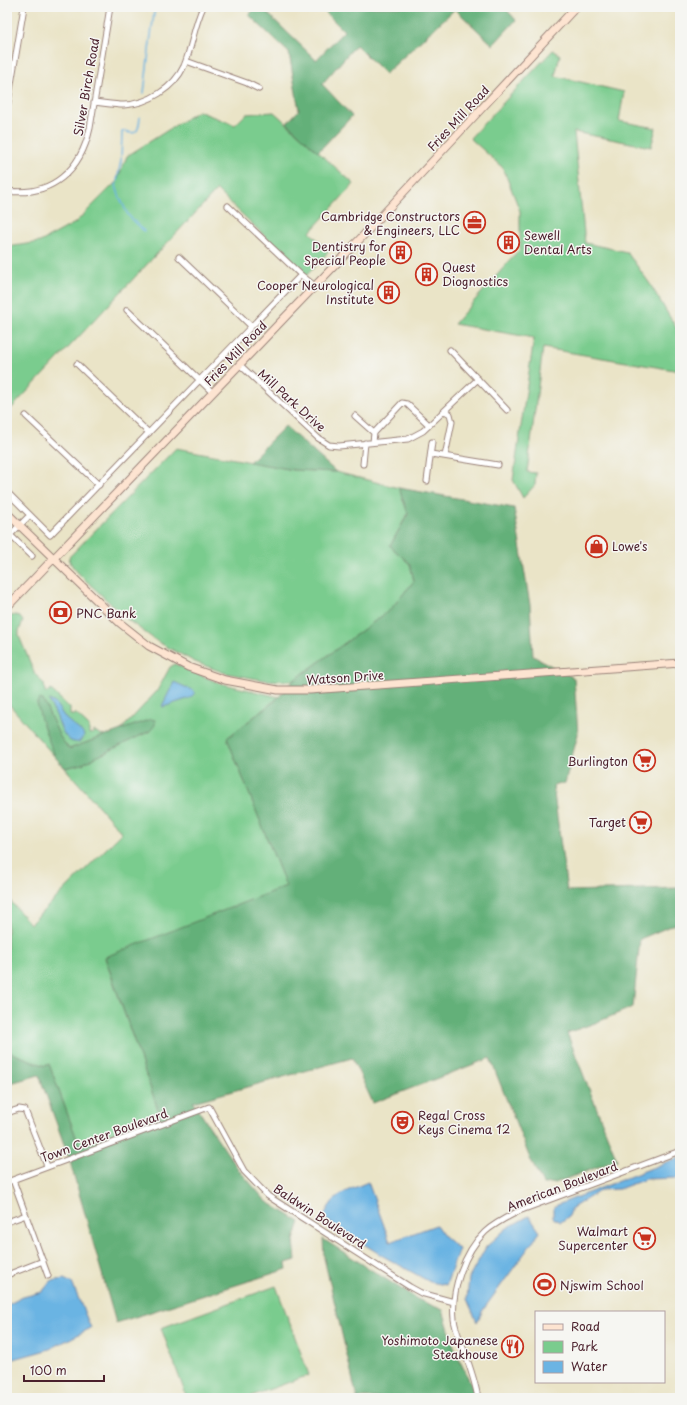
<svg xmlns="http://www.w3.org/2000/svg" width="687" height="1405" font-family="'Playpen Sans',sans-serif">
	<rect width="100%" height="100%" fill="#f6f6f2"/>
	<filter id="ink" filterUnits="userSpaceOnUse"><feTurbulence type="fractalNoise" baseFrequency=".025" numOctaves="2"/><feDisplacementMap in="SourceGraphic" scale="8" xChannelSelector="R" yChannelSelector="G"/><feConvolveMatrix kernelMatrix="1 2 1 2 8 2 1 2 1" color-interpolation-filters="sRGB"/></filter>
	<filter id="wash" filterUnits="userSpaceOnUse"><feTurbulence type="fractalNoise" baseFrequency=".012" numOctaves="4" result="noise"/><feDisplacementMap in="SourceGraphic" scale="16" xChannelSelector="R" yChannelSelector="G"/><feGaussianBlur stdDeviation="0.9" result="paint"/><feColorMatrix in="noise" values="0 0 0 0 0 0 0 0 0 0 0 0 0 0 0 0 0 1.4 0 .05"/><feComposite in="paint" operator="in"/></filter>
	<g filter="url(#wash)">
		<rect width="100%" height="100%" fill="#eae4c7"/>
		<path fill="#7acc8e" stroke="#62765c" d="M553,50l7,5 -5,21 69,16 -5,29 37,7 -5,19 -77,-15 11,111 42,9 23,32 30,50v37l-137,-23 -16,124 9,1 -1,12 -12,13 -10,-18 21,-142 -80,-14 66,-75v-38l-17,-43 -33,-30z
			M198,111l37,14 11,-11 28,-2 80,72 -44,48 19,19 -23,25 -89,-86 -210,223v-166l33,-5 35,-19 42,-42 10,-25z
			M176,448l118,22 42,2 63,16 9,25 -18,33 20,18 4,17 -24,29 -97,71 -30,-1 -38,-7 -30,-11 -37,-20 -30,-22 -47,-44 -8,-9 -3,-5 -1,-5z
			M15,615l4,1 4,5 -4,10v5l16,38 9,10 1,8h4l1,-3 20,19v7h5v-2l14,13v8l5,-1v-2l10,5 -35,13 -9,-12 -17,-37 -6,3 18,54 -48,-55v-82l4,-4z
			M175,664l44,19 60,14 -52,41 59,148 -181,72 56,160 -82,27 -30,-81 -4,2 -38,-15v-154l23,27 92,-91 -57,-65 17,-4 68,-33 1,-12 -31,12 37,-40 13,-24z
			M276,1286l33,89 -63,23h-59l-26,-70z"/>
		<path fill="#63b079" stroke="#566852" d="M256,7h5l55,53 28,-29 -24,-24h184l12,13 -23,25 -38,-36 -70,65 -29,-29 -34,39 30,32 -34,36 -31,-29 12,-13 -10,-57 -40,-38z
			M285,426l51,46 -42,-2 -45,-8z
			M399,488l115,20 16,97 3,51 41,22 4,56 -13,49 -12,3 14,105 113,-3v34l-40,17 -7,68 -38,16 -28,10 50,127 -62,23 -12,1 -12,-23 -41,-103 -117,45 -21,-45 -159,44 45,67 28,32 34,21 -6,18 2,20 -10,3 1,6 -171,54 -47,-165 -30,-83 -32,9v-33l38,15 4,-2 30,81 82,-27 -56,-161 181,-71 -59,-148 50,-39 16,-18 97,-71 24,-29 -4,-17 -20,-18 18,-32z
			M39,699l4,1 17,37 9,12 82,-30 4,1v5l-5,6 -68,33 -17,4 -10,-11 -14,-37 -4,-17z
			M323,1239l94,60 26,11 13,43 22,45h-121l-33,-140z"/>
		<path fill="#6bb4e3" stroke="#5a6a87" d="M174,682l18,8 3,2 -1,2 -4,4 -27,9 -1,-1z
			M49,700l6,3 11,16 17,14 1,3 -5,6c-14,3 -19,-17 -23,-27 -2,-5 -6,-9 -7,-15z
			M680,1157v21l-34,1 -27,10 -18,1 -29,18 -3,8 -8,6 -8,-4v-9l4,-4z
			M368,1182l22,60 46,-17 8,11 15,13 -13,36 -16,-3 -49,-27 -58,-37c11,-25 22,-26 45,-36z
			M529,1216l11,16 -57,78 -6,12 -10,-23 2,-21 17,-31 21,-19z
			M64,1279l8,4 19,45 -41,21 -43,12v-56l16,-8 19,-5 9,-11z"/>
		<g fill="none" stroke-linecap="round" stroke-linejoin="round">
			<path stroke="#6bb4e3" stroke-width="1.5" d="M144,93l6,-51 5,-35
				M140,117c-1,11 -2,20 -15,14l-3,1 -1,29 -5,25 4,12 8,17 16,16"/>
		</g>
	</g>
	<g filter="url(#ink)">
		<g fill="none" stroke-linecap="round" stroke-linejoin="round">
			<defs>
				<path id="street" d="M186,61l61,22 12,6
					M94,102c10,1 20,3 30,3 24,-1 50,-17 60,-39 8,-19 10,-40 19,-59
					M7,108l17,-101
					M7,191c45,6 74,-21 83,-63l20,-121
					M228,206l73,69 14,11
					M179,257l72,69
					M127,310l85,82
					M450,350l57,60
					M77,364l72,69
					M239,364l79,74 11,7 10,1 69,-7 15,-8 55,-52
					M445,411l5,3 2,8 -7,34
					M26,416l73,69
					M355,416l19,17
					M373,442l1,-9 28,-30 5,1 22,21
					M431,454l67,11
					M363,464l2,-21
					M427,481l5,-39
					M7,492l43,43 251,-260
					M7,532l25,24
					M10,535l20,-20
					M7,1113l12,-4 6,1 22,56
					M13,1180l35,96
					M7,1182l202,-75 35,64 24,25 142,91 11,6 33,9
					M7,1222l19,-7
					M7,1275l36,-14
					M478,1398c-3,-17 -9,-34 -15,-50 -3,-9 -8,-19 -9,-29 -3,-29 10,-67 31,-87 10,-9 22,-15 34,-21l161,-60"/>
				<path id="secondary" d="M7,513l113,110 29,23 39,21 37,13 53,10h32l370,-27
					M7,607l353,-368 216,-232"/>
			</defs>
			<use href="#street" stroke="#9a8279" stroke-width="7"/>
			<use href="#secondary" stroke="#9a8279" stroke-width="9"/>
			<use href="#street" stroke="#fff" stroke-width="5"/>
			<use href="#secondary" stroke="#fde4d1" stroke-width="7"/>
		</g>
	</g>
	<defs>
		<symbol id="office-ring" viewBox="-11 -11 22 22"><circle r="9.5" fill="#f6f6f2" stroke="#c8321e" stroke-width="1.5"/><path d="M-6-3h4V-5.5h4V-3h4V5H-6ZM-1-4.5V-3h2v-1.5ZM-6 0V1H6V0Z" fill="#c8321e"/></symbol>
		<symbol id="building-ring" viewBox="-11 -11 22 22"><circle r="9.5" fill="#f6f6f2" stroke="#c8321e" stroke-width="1.5"/><path d="M-4-6H4V6H1V3H-1V6H-4ZM-2.5-4.3h1.7v1.8h-1.7ZM.8-4.3h1.7v1.8H.8ZM-2.5-1h1.7V.8h-1.7ZM.8-1h1.7V.8H.8Z" fill="#c8321e"/></symbol>
		<symbol id="shop-ring" viewBox="-11 -11 22 22"><circle r="9.5" fill="#f6f6f2" stroke="#c8321e" stroke-width="1.5"/><path d="M-5-2.5h2.3a2.7 3.5 0 0 1 5.4 0H5L5.5 6h-11ZM-1.5-2.5h3a1.5 2.3 0 0 0-3 0Z" fill="#c8321e"/></symbol>
		<symbol id="bank-ring" viewBox="-11 -11 22 22"><circle r="9.5" fill="#f6f6f2" stroke="#c8321e" stroke-width="1.5"/><path d="M-6-4H6V4H-6ZM0-2.3a2.3 2.3 0 1 0 0 4.6a2.3 2.3 0 1 0 0-4.6Z" fill="#c8321e"/></symbol>
		<symbol id="supermarket-ring" viewBox="-11 -11 22 22"><circle r="9.5" fill="#f6f6f2" stroke="#c8321e" stroke-width="1.5"/><path d="M-6-5.5h2.5l.6 2H6L4.5 2H-2.5L-4.4-4H-6ZM-1.5 3.2a1.3 1.3 0 1 0 .1 0ZM3 3.2a1.3 1.3 0 1 0 .1 0Z" fill="#c8321e"/></symbol>
		<symbol id="theatre-ring" viewBox="-11 -11 22 22"><circle r="9.5" fill="#f6f6f2" stroke="#c8321e" stroke-width="1.5"/><path d="M-5-5.5Q0-4 5-5.5V0Q5 5 0 6Q-5 5-5 0ZM-3.3-2.5H-1v1.5H-3.3ZM1-2.5H3.3v1.5H1ZM-2.8 1Q0 5.5 2.8 1Z" fill="#c8321e"/></symbol>
		<symbol id="stadium-ring" viewBox="-11 -11 22 22"><circle r="9.5" fill="#f6f6f2" stroke="#c8321e" stroke-width="1.5"/><path d="M0-5a6.5 5 0 1 0 0 10a6.5 5 0 1 0 0-10ZM-3.5-1.8h7v3.6h-7Z" fill="#c8321e"/></symbol>
		<symbol id="restaurant-ring" viewBox="-11 -11 22 22"><circle r="9.5" fill="#f6f6f2" stroke="#c8321e" stroke-width="1.5"/><path d="M-5-6h1v4h1v-4h1v4h1v-4h1v5L-1.5 .5V6h-2V.5L-5-1ZM5-6V6H3V1.5H1.5Q1.5-4 5-6Z" fill="#c8321e"/></symbol>
	</defs>
	<g fill-rule="evenodd">
		<use href="#office-ring" x="462" y="210" width="25" height="25"/>
		<use href="#building-ring" x="496" y="230" width="25" height="25"/>
		<use href="#building-ring" x="388" y="240" width="25" height="25"/>
		<use href="#building-ring" x="414" y="262" width="25" height="25"/>
		<use href="#building-ring" x="376" y="280" width="25" height="25"/>
		<use href="#shop-ring" x="584" y="534" width="25" height="25"/>
		<use href="#bank-ring" x="48" y="600" width="25" height="25"/>
		<use href="#supermarket-ring" x="632" y="748" width="25" height="25"/>
		<use href="#supermarket-ring" x="628" y="810" width="25" height="25"/>
		<use href="#theatre-ring" x="390" y="1110" width="25" height="25"/>
		<use href="#supermarket-ring" x="632" y="1226" width="25" height="25"/>
		<use href="#stadium-ring" x="532" y="1272" width="25" height="25"/>
		<use href="#restaurant-ring" x="500" y="1334" width="25" height="25"/>
	</g>
	<g text-anchor="middle" dominant-baseline="central" stroke-width="3" stroke-linejoin="round" paint-order="stroke">
		<g font-size="12" fill="#4a1f2b" stroke="#f6f6f2">
			<text transform="translate(86 87) rotate(-80)">Silver Birch Road</text>
			<text transform="translate(458 118) rotate(-47)">Fries Mill Road</text>
			<text transform="translate(235 353) rotate(-46)">Fries Mill Road</text>
			<text transform="translate(292 400) rotate(42)">Mill Park Drive</text>
			<text transform="translate(345 677) rotate(-4)">Watson Drive</text>
			<text transform="translate(104 1135) rotate(-20)">Town Center Boulevard</text>
			<text transform="translate(562 1186) rotate(-21)">American Boulevard</text>
			<text transform="translate(320 1216) rotate(33)">Baldwin Boulevard</text>
		</g>
		<g font-size="12" fill="#4a1f2b" stroke="#f6f6f2" text-anchor="end">
			<text x="460" y="216">Cambridge Constructors<tspan x="460" dy="14">&amp; Engineers, LLC</tspan></text>
			<text x="524" y="235" text-anchor="start">Sewell<tspan x="524" dy="14">Dental Arts</tspan></text>
			<text x="386" y="246">Dentistry for<tspan x="386" dy="14">Special People</tspan></text>
			<text x="442" y="267" text-anchor="start">Quest<tspan x="442" dy="14">Diognostics</tspan></text>
			<text x="374" y="285">Cooper Neurological<tspan x="374" dy="14">Institute</tspan></text>
			<text x="612" y="546" text-anchor="start">Lowe's</text>
			<text x="76" y="613" text-anchor="start">PNC Bank</text>
			<text x="628" y="761">Burlington</text>
			<text x="626" y="822">Target</text>
			<text x="418" y="1115" text-anchor="start">Regal Cross<tspan x="418" dy="14">Keys Cinema 12</tspan></text>
			<text x="628" y="1231">Walmart<tspan x="628" dy="14">Supercenter</tspan></text>
			<text x="560" y="1285" text-anchor="start">Njswim School</text>
			<text x="498" y="1340">Yoshimoto Japanese<tspan x="498" dy="14">Steakhouse</tspan></text>
		</g>
	</g>
	<rect width="687" height="1405" fill="none" stroke="#f6f6f2" stroke-width="24"/>
	<rect x="535" y="1311" width="130" height="72" fill="#f6f6f2" stroke="#b1a0a2"/>
	<rect x="543" y="1324" width="20" height="6" fill="#fde4d1" stroke="#b1a0a2"/>
	<text x="571" y="1331" font-size="12" fill="#4a1f2b">Road</text>
	<rect x="543" y="1341" width="20" height="12" fill="#7acc8e" stroke="#b1a0a2"/>
	<text x="571" y="1351" font-size="12" fill="#4a1f2b">Park</text>
	<rect x="543" y="1361" width="20" height="12" fill="#6bb4e3" stroke="#b1a0a2"/>
	<text x="571" y="1371" font-size="12" fill="#4a1f2b">Water</text>
	<path d="M24 1375v6h80v-6" fill="none" stroke="#4a1f2b" stroke-width="2"/>
	<text x="30" y="1375" font-size="12" fill="#4a1f2b" stroke="#f6f6f2" stroke-width="3" paint-order="stroke">100 m</text>
</svg>
